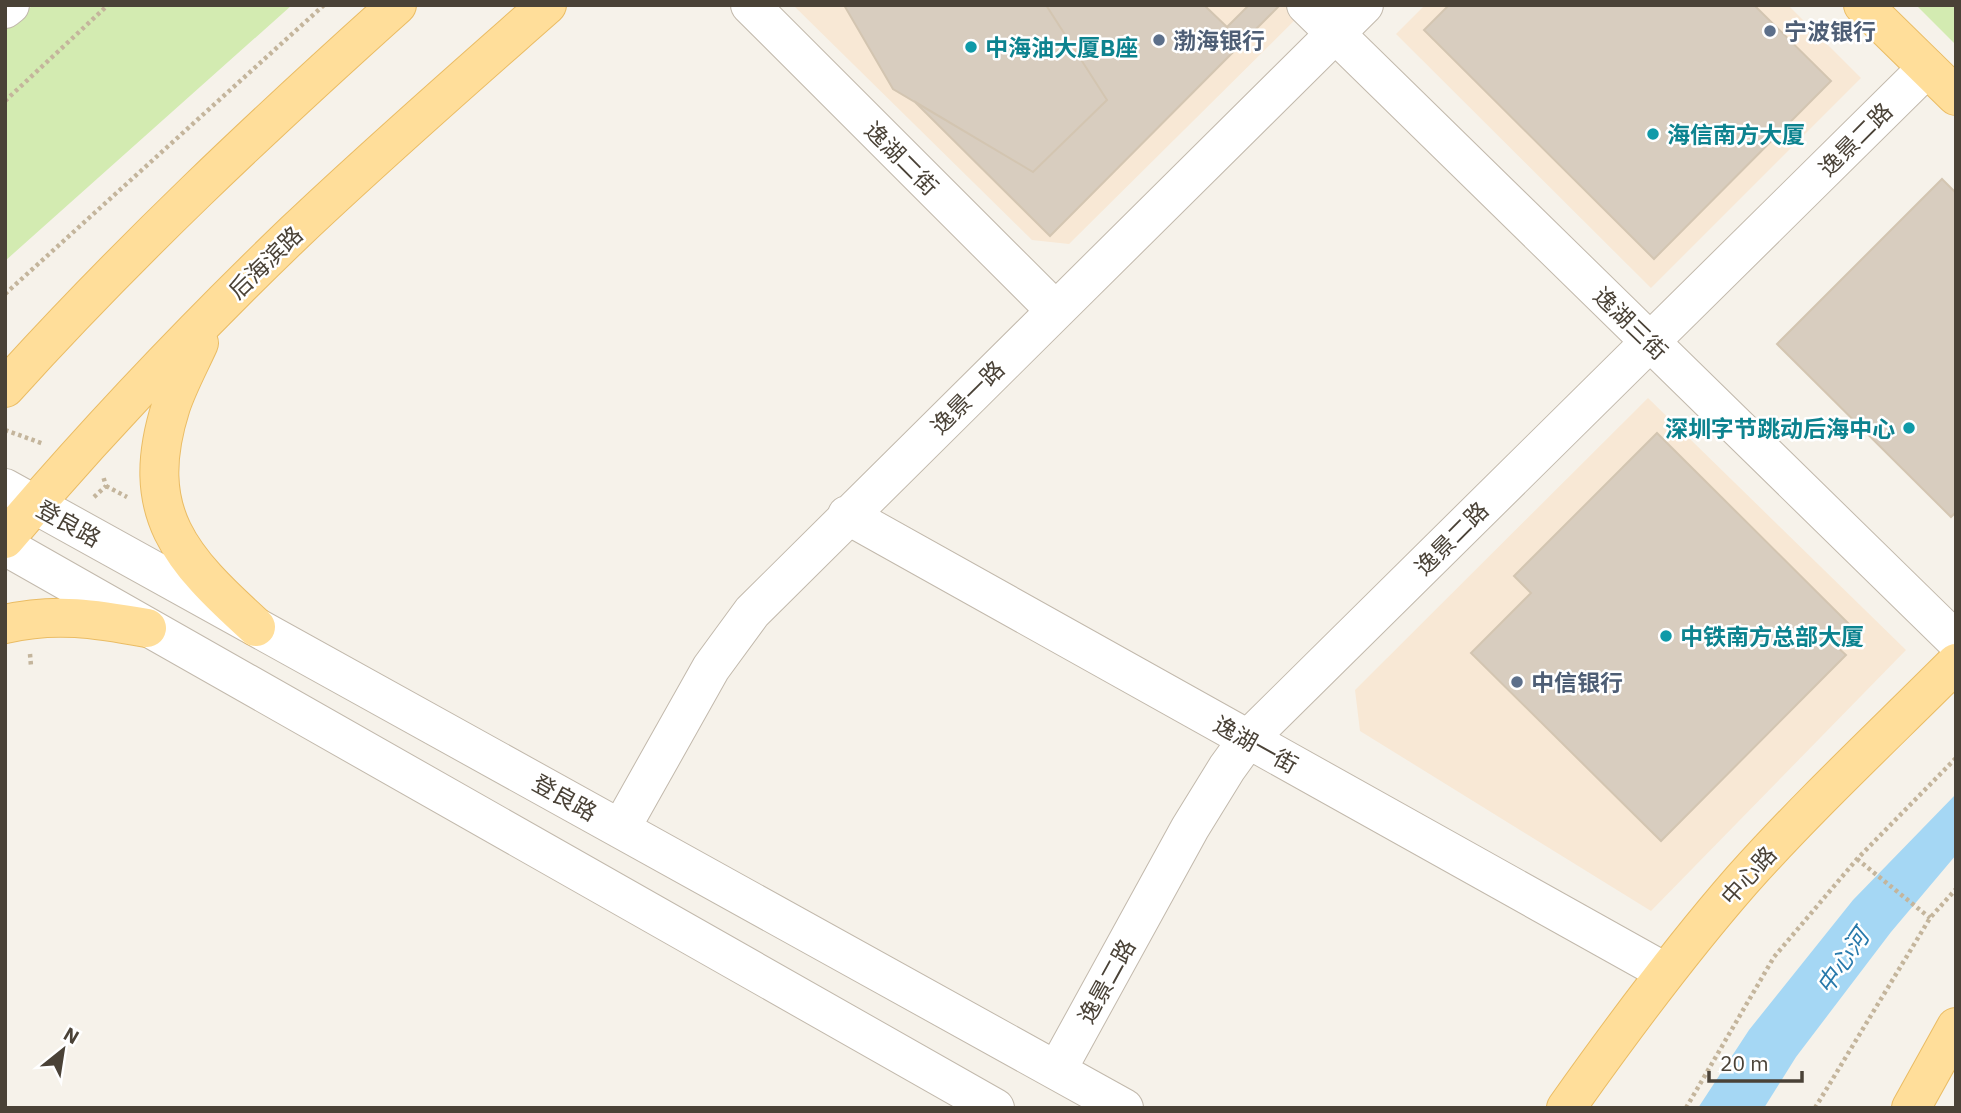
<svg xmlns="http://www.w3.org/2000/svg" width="1961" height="1113" font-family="'IBM Plex Sans','Noto Sans SC',sans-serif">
	<rect width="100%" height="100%" fill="#f6f2ea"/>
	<path fill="#f8e8d5" d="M793,5h517l-241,239 -37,-4z
		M1425,5h363l73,73 -210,210 -255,-254z
		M1648,398l258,252 -255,261 -291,-180 -5,-41z"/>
	<path fill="#d3ebb1" d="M33,5h259l-287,256v-231z
		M1916,5h40v40z"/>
	<path fill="#a5d7f4" d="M1956,794v61l-65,77 -95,125 -32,51h-66l51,-78 104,-130z"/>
	<path fill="#d8cdbf" stroke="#d3c5b1" stroke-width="2" d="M844,5h202l61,95 -74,72 -140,-83z
		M1046,5h158l23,22 22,-22h31l-230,231 -136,-135 119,71 74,-72z
		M1449,5h305l77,76 -177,178 -230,-229z
		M1942,179l14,14v319l-5,5 -174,-173z
		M1657,433l196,195 -18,17 11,10 -185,186 -190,-188 60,-60 -17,-17z"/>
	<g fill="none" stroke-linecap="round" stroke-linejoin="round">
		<defs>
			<path id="minor" d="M750,5l305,305
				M1306,5l650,636
				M5,9l5,-4
				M5,488l1119,620
				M847,515l818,457
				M5,546l990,562
				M621,828l90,-160 41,-56 612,-607
				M1057,1070l133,-242 37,-60 21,-29 679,-671"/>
			<path id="major" d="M1863,5l93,91
				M199,343c-9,20 -21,42 -28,63 -34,107 10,153 85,221
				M5,388c123,-136 256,-261 392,-383
				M5,539c91,-107 189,-210 290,-307 82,-78 167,-152 252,-227
				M5,624c51,-12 91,-5 142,4
				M1566,1108c56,-79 113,-156 176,-228 68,-76 142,-145 214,-217
				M1911,1108l45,-81"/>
		</defs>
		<use href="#minor" stroke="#c2b9ac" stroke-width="40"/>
		<use href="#major" stroke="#eabc64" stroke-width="40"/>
		<path stroke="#c4b59c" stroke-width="4.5" stroke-dasharray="3.5 3.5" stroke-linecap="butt" d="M5,101l103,-96
			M5,294l319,-289
			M5,430l39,14
			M106,486l21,11
			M94,497l12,-11 -3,-10
			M30,654l1,12
			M1857,859l73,59
			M1686,1108l88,-151 83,-98 99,-101
			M1815,1108l115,-190 26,-29"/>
		<use href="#minor" stroke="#fff" stroke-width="38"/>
		<use href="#major" stroke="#ffde9a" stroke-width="38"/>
	</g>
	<g fill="#5c6f8a" stroke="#fff" stroke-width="2.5">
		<circle cx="1770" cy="31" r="7"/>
		<circle cx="1159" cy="40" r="7"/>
		<circle cx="1517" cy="682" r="7"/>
	</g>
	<g fill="#0f9aa8" stroke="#fff" stroke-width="2.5">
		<circle cx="971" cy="47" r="7"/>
		<circle cx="1653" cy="134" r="7"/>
		<circle cx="1909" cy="428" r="7"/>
		<circle cx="1666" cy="636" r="7"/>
	</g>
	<g text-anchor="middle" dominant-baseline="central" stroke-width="5" stroke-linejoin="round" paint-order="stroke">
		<g font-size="23" font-weight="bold" fill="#4e5e75" stroke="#fff" text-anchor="start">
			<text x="1784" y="31">宁波银行</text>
			<text x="1173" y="40">渤海银行</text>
			<text x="1531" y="682">中信银行</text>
		</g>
		<g font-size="23" font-weight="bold" fill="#0d838f" stroke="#fff" text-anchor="start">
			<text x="985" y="47">中海油大厦B座</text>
			<text x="1667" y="134">海信南方大厦</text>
			<text x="1895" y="428" text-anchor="end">深圳字节跳动后海中心</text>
			<text x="1680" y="636">中铁南方总部大厦</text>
		</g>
		<g font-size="23" fill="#4a4237" stroke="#fff">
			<text transform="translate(1855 139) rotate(-45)">逸景二路</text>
			<text transform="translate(902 158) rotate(45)">逸湖二街</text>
			<text transform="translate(265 262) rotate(-44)">后海滨路</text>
			<text transform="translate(1631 323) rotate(44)">逸湖三街</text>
			<text transform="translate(967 397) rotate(-45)">逸景一路</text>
			<text transform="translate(69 523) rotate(29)">登良路</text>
			<text transform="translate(1451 538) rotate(-45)">逸景二路</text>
			<text transform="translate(1256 744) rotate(29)">逸湖一街</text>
			<text transform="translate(565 797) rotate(29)">登良路</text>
			<text transform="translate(1748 875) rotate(-48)">中心路</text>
			<text transform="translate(1106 981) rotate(-61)">逸景二路</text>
		</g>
		<g font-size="24" font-style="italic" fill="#2879ab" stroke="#fff">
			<text transform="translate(1842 961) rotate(-55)">中心河</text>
		</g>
	</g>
	<rect width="1961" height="1113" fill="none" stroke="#4a4237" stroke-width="14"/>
	<g transform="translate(63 1050) rotate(30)" stroke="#ffffff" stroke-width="5" paint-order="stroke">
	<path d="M0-5L12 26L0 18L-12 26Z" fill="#4a4237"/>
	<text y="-10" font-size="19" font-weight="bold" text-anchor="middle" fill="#4a4237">N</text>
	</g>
	<path d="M1709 1071v10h93v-10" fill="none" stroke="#4a4237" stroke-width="3.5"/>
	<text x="1720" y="1071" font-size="21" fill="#4a4237" stroke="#ffffff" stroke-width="5" paint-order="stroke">20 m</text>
</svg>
